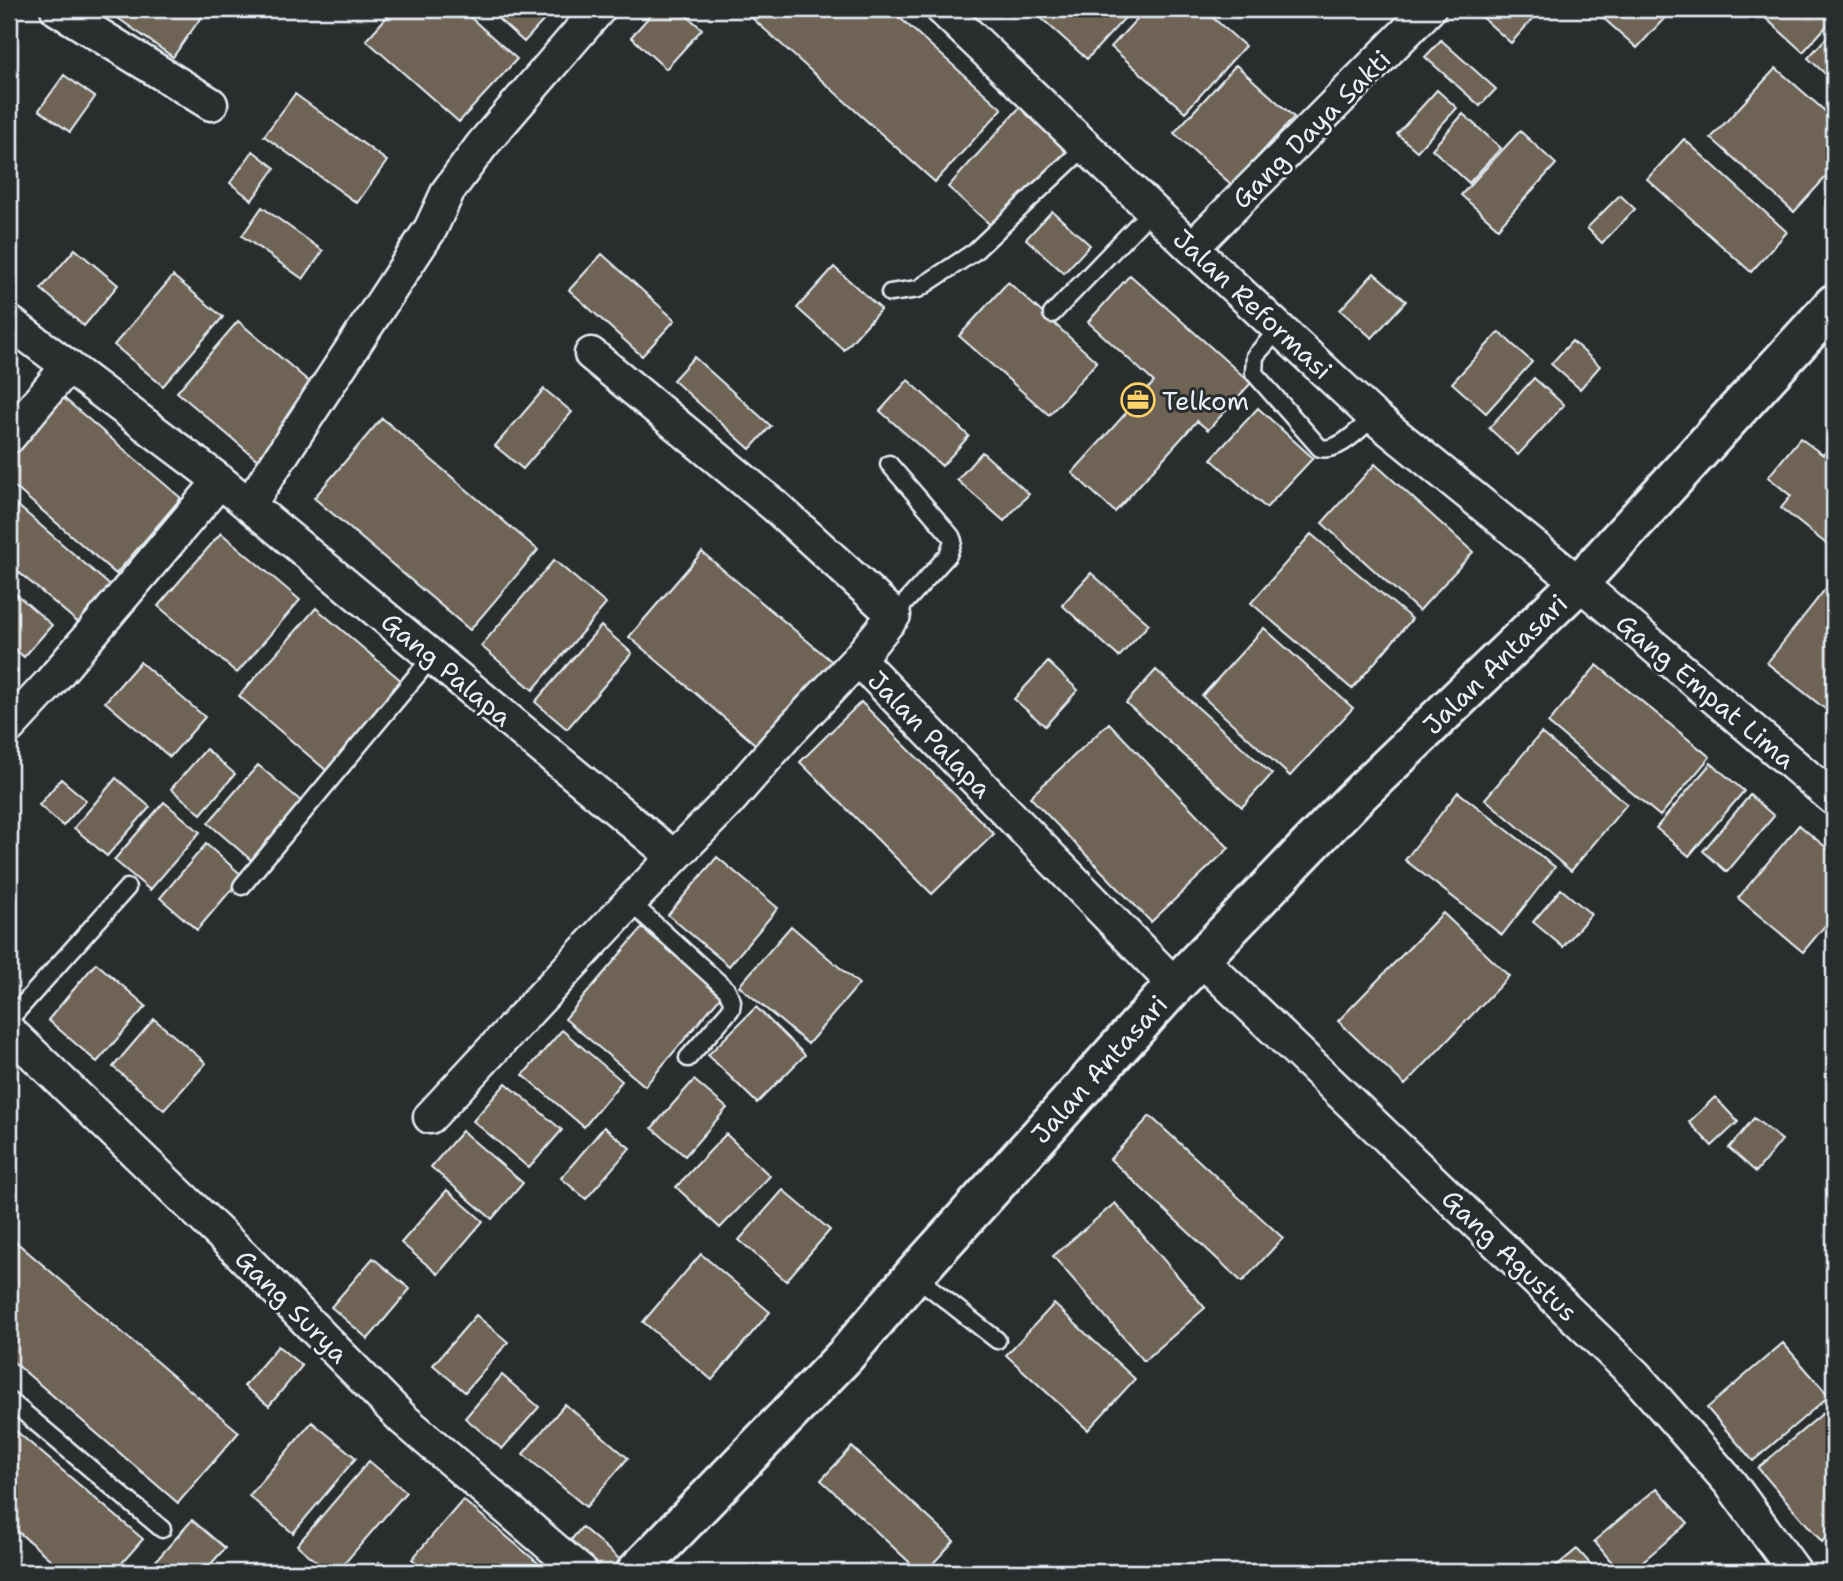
<svg xmlns="http://www.w3.org/2000/svg" width="1843" height="1581" font-family="'Shantell Sans',sans-serif">
	<rect width="100%" height="100%" fill="#2a2d2e"/>
	<filter id="ink" filterUnits="userSpaceOnUse"><feTurbulence type="fractalNoise" baseFrequency=".0143" numOctaves="2"/><feDisplacementMap in="SourceGraphic" scale="14" xChannelSelector="R" yChannelSelector="G"/><feConvolveMatrix kernelMatrix="1 2 1 2 8 2 1 2 1" color-interpolation-filters="sRGB"/></filter>
	<g filter="url(#ink)">
		<path fill="#6e6354" stroke="#e8f1f8" stroke-width="2" d="M105,9h102l-34,48z
			M394,9h67l56,50 -58,63 -93,-82z
			M487,9h67l-30,33z
			M656,9h23l23,20 -36,40 -35,-32z
			M742,9h148l112,100 -67,73z
			M1031,9h102l-46,50z
			M1146,9h57l42,37 -60,66 -74,-65z
			M1477,9h56l5,4 -27,30 -36,-32z
			M1593,9h80l-36,39z
			M1763,9h71v9l-31,34 -43,-39z
			M1834,29v53l-26,-24z
			M1441,40l55,49 -16,17 -55,-49z
			M1236,65l58,52 -62,68 -58,-52z
			M1776,68l58,51v49l-40,44 -83,-74z
			M64,75l31,22 -25,35 -31,-22z
			M1437,90l20,18 -40,43 -20,-17z
			M295,94l92,67 -30,42 -93,-67z
			M1021,106l47,43 -73,80 -47,-42z
			M1463,114l38,34 -32,35 -37,-34z
			M1520,131l36,33 -58,64 -37,-33z
			M1684,139l103,93 -36,40 -104,-93z
			M253,151l22,17 -23,32 -22,-17z
			M1620,195l15,14 -33,34 -15,-15z
			M262,207l61,44 -20,28 -61,-43z
			M1052,211l38,34 -26,28 -38,-34z
			M75,249l43,36 -34,41 -43,-37z
			M602,254l73,66 -33,36 -73,-66z
			M834,267l47,42 -37,41 -47,-42z
			M1374,273l32,28 -34,37 -32,-28z
			M1130,275l121,108 -43,47 -11,-9 -82,91 -43,-39 82,-91 -66,-60z
			M173,276l50,41 -60,69 -49,-41z
			M1008,282l89,80 -48,53 -90,-79z
			M238,321l82,70 -60,71 -83,-70z
			M1499,332l33,30 -46,51 -34,-30z
			M1572,341l28,25 -20,23 -29,-25z
			M694,357l77,69 -21,23 -77,-69z
			M1534,378l30,27 -46,50 -29,-27z
			M908,380l61,56 -27,30 -62,-55z
			M544,389l28,23 -49,57 -28,-23z
			M59,394l122,104 -65,76 -107,-92v-29z
			M1258,408l55,50 -47,50 -55,-49z
			M382,418l156,132 -68,80 -156,-132z
			M1800,438l23,17 11,-13v108l-53,-42 10,-12 -23,-19z
			M982,452l47,42 -25,27 -47,-41z
			M1375,464l98,88 -54,59 -97,-88z
			M9,498l104,90 -32,37 -72,-61z
			M221,533l79,67 -63,73 -79,-67z
			M1311,534l101,85 -60,70 -101,-86z
			M702,552l140,118 -74,85 -139,-118z
			M554,560l52,44 -73,86 -52,-44z
			M1091,573l58,51 -30,33 -57,-52z
			M1834,578v138l-67,-53z
			M9,588l43,37 -28,32 -15,-13z
			M316,608l87,74 -76,89 -88,-75z
			M601,626l31,27 -65,76 -32,-27z
			M1264,628l89,80 -63,68 -88,-80z
			M140,662l65,55 -35,40 -65,-55z
			M1048,662l30,28 -33,36 -31,-27z
			M9,664l9,7 -9,10z
			M1597,665l113,92 -50,59 -112,-93z
			M1156,670l116,104 -30,33 -116,-104z
			M861,702l133,132 -62,60 -132,-132z
			M1109,723l120,125 -78,74 -121,-125z
			M1541,733l86,71 -56,67 -86,-72z
			M206,749l29,25 -34,40 -30,-25z
			M1711,763l33,28 -55,65 -33,-28z
			M258,765l43,36 -50,59 -43,-37z
			M116,778l34,29 -43,49 -33,-28z
			M61,779l25,21 -23,26 -24,-21z
			M1458,792l97,75 -53,68 -97,-75z
			M1750,795l24,21 -47,56 -24,-21z
			M164,802l36,30 -50,58 -36,-30z
			M1799,825l35,29v61l-31,37 -65,-54z
			M206,844l37,32 -46,54 -37,-32z
			M717,857l61,51 -49,58 -61,-51z
			M1561,889l30,25 -28,33 -30,-25z
			M1443,913l66,63 -104,109 -67,-64z
			M791,926l68,58 -51,60 -69,-58z
			M642,928l80,67 -77,91 -80,-67z
			M96,963l50,43 -49,56 -49,-42z
			M756,1007l49,48 -48,48 -49,-48z
			M154,1019l52,44 -42,47 -51,-43z
			M562,1030l60,51 -38,46 -61,-52z
			M694,1080l33,28 -42,48 -33,-28z
			M506,1083l56,47 -33,38 -56,-47z
			M1715,1097l23,25 -26,24 -23,-24z
			M1150,1116l133,122 -41,44 -132,-123z
			M1754,1118l28,22 -26,32 -27,-24z
			M604,1127l26,21 -44,51 -25,-21z
			M462,1131l61,52 -31,36 -61,-52z
			M726,1134l44,42 -50,52 -44,-41z
			M447,1190l36,31 -45,53 -37,-31z
			M783,1190l47,40 -44,51 -47,-41z
			M1115,1203l90,105 -61,53 -91,-105z
			M9,1236l230,196 -61,71 -169,-145z
			M701,1254l69,58 -58,68 -69,-58z
			M373,1258l37,31 -42,50 -37,-32z
			M1054,1304l81,75 -47,51 -82,-75z
			M476,1315l32,27 -43,50 -32,-27z
			M1783,1343l46,53 -76,65 -46,-53z
			M278,1346l24,20 -33,40 -25,-20z
			M502,1375l37,32 -37,42 -37,-31z
			M565,1404l63,54 -42,49 -63,-53z
			M1834,1404v127l-12,11 -64,-74z
			M312,1422l44,36 -63,75 -44,-37z
			M9,1425l134,114 -29,33h-49l-56,-48z
			M852,1447l102,94 -29,31h-5l-99,-92z
			M369,1461l37,31 -69,80h-8l-32,-27z
			M1657,1488l31,35 -58,49h-10l-26,-31z
			M463,1500l81,68 -3,4h-113l-16,-13z
			M192,1520l33,28 -21,24h-58z
			M582,1527l48,41 -4,4h-32l-29,-25z
			M1577,1549l21,23h-49z
			M379,1562l12,10h-21z
			M1710,1563l7,9h-18z"/>
		<g fill="none" stroke-linecap="round" stroke-linejoin="round">
			<defs>
				<path id="lane" d="M890,293l28,-4 56,-37 112,-106
					M1052,314l100,-104
					M1279,329l-24,27 -1,17 66,75c20,4 40,-20 54,-31
					M889,464l62,72 2,5 -5,14 -54,60
					M242,886l190,-229
					M630,902l97,88 5,11 -1,8 -43,49
					M9,1020l118,-132
					M914,1275l83,65
					M9,1400l153,129"/>
				<path id="street" d="M57,9l154,95
					M942,9l250,239 182,169 205,166 255,216
					M1192,248l237,-239
					M9,322l211,159 454,376
					M591,354l184,152 119,109 -36,44 317,326
					M9,437l59,-71
					M249,505l182,-277 17,-37 34,-46 117,-136
					M9,727l39,-42 172,-204
					M1201,959l434,416 95,108 65,89
					M9,1031l234,225 160,163 178,153
					M430,1117l200,-215 97,-99 62,-71 69,-73"/>
				<path id="secondary" d="M636,1572l209,-216 69,-81 261,-290 178,-185 226,-217 255,-279"/>
			</defs>
			<use href="#lane" stroke="#e8f1f8" stroke-width="21"/>
			<use href="#street" stroke="#e8f1f8" stroke-width="37"/>
			<use href="#secondary" stroke="#e8f1f8" stroke-width="44"/>
			<use href="#lane" stroke="#2a2d2e" stroke-width="16"/>
			<use href="#street" stroke="#2a2d2e" stroke-width="32"/>
			<use href="#secondary" stroke="#2a2d2e" stroke-width="38"/>
		</g>
	</g>
	<defs>
		<symbol id="office-ring" viewBox="-11 -11 22 22"><circle r="9.5" fill="#2a2d2e" stroke="#ffd166" stroke-width="1.5"/><path d="M-6-3h4V-5.5h4V-3h4V5H-6ZM-1-4.5V-3h2v-1.5ZM-6 0V1H6V0Z" fill="#ffd166"/></symbol>
	</defs>
	<g fill-rule="evenodd">
		<use href="#office-ring" x="1119" y="381" width="38" height="38"/>
	</g>
	<g text-anchor="middle" dominant-baseline="central" stroke-width="6" stroke-linejoin="round" paint-order="stroke">
		<g font-size="26" fill="#e8f1f8" stroke="#2a2d2e">
			<text transform="translate(1311 129) rotate(-45)">Gang Daya Sakti</text>
			<text transform="translate(1253 304) rotate(43)">Jalan Reformasi</text>
			<text transform="translate(1495 664) rotate(-44)">Jalan Antasari</text>
			<text transform="translate(447 669) rotate(40)">Gang Palapa</text>
			<text transform="translate(1706 691) rotate(40)">Gang Empat Lima</text>
			<text transform="translate(930 734) rotate(46)">Jalan Palapa</text>
			<text transform="translate(1099 1069) rotate(-48)">Jalan Antasari</text>
			<text transform="translate(1510 1255) rotate(44)">Gang Agustus</text>
			<text transform="translate(292 1306) rotate(45)">Gang Surya</text>
		</g>
		<g font-size="26" fill="#e8f1f8" stroke="#2a2d2e" text-anchor="start">
			<text x="1162" y="400">Telkom</text>
		</g>
	</g>
	<rect width="1843" height="1581" fill="none" stroke="#2a2d2e" stroke-width="35"/>
	<rect x="18" y="18" width="1808" height="1546" fill="none" stroke="#e8f1f8" stroke-width="2.5" filter="url(#ink)"/>
</svg>
